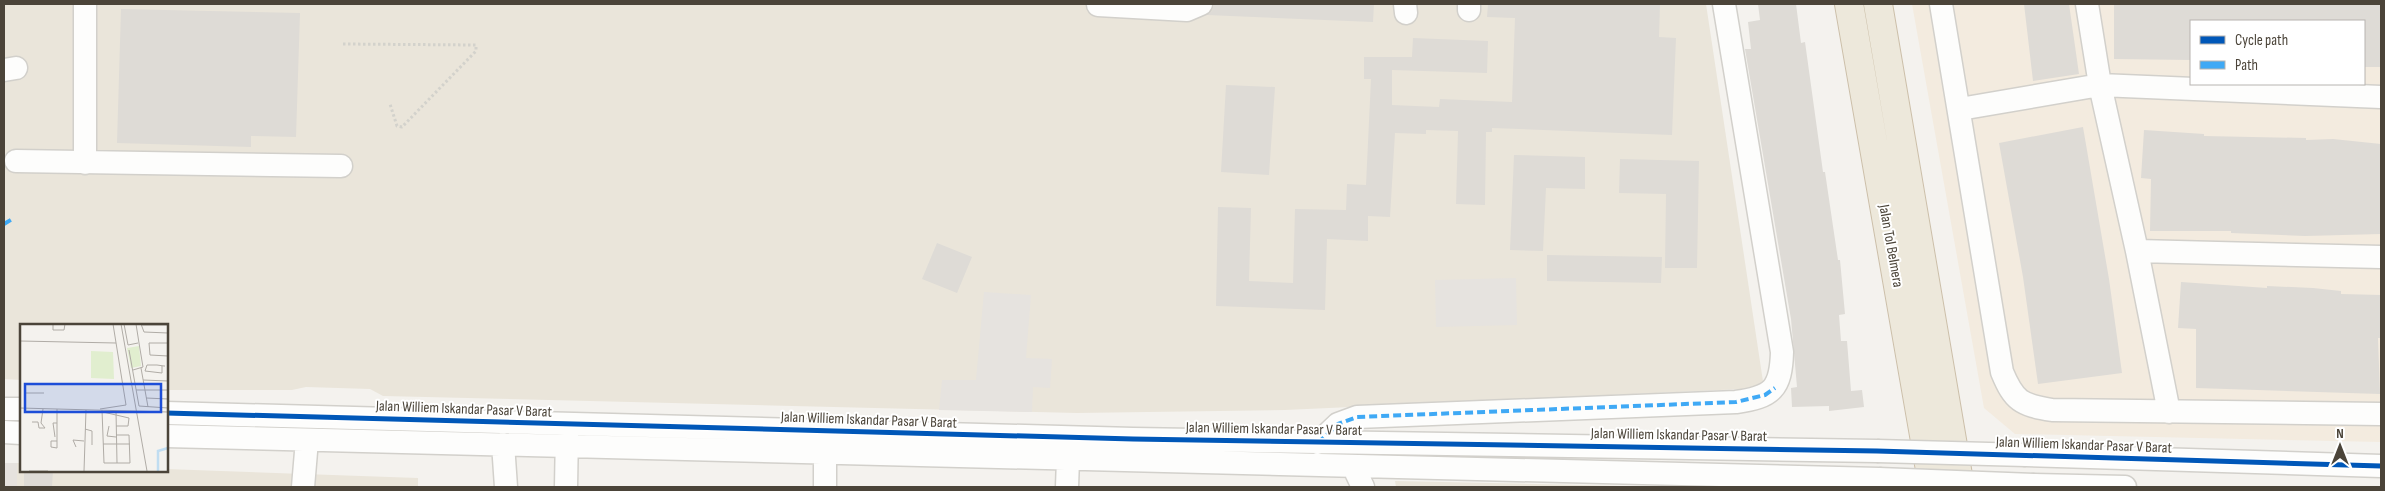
<svg xmlns="http://www.w3.org/2000/svg" width="2385" height="491" font-family="'Sofia Sans Condensed',sans-serif">
	<rect width="100%" height="100%" fill="#f4f2ee"/>
	<path fill="#f3ebdf" fill-rule="evenodd" d="M1912,4h469v438l-366,-8 -31,-26zM2191,21h173v63h-173z"/>
	<path fill="#e6e2de" d="M4,463h13v24h-13z"/>
	<path fill="#eae5da" d="M4,4h1702l58,384 -479,22 -208,3 -694,-17 -13,-7 -64,-2 -14,3h-126v-65h-145v55l-17,-1z
		M17,463h4v7l145,-1 252,9v9h-401z
		M1395,481l276,6h-275z"/>
	<path fill="#e6e3df" d="M1516,278l1,47 -81,2 -1,-47z
		M984,292l47,3 -5,63 26,1 -2,29 -17,-1 -1,25 -93,-2 3,-30h34z"/>
	<path fill="#dedbd6" d="M1214,4h160l-1,18 -166,-7 5,-4z
		M1488,4h172l-1,33 17,1 -4,97 -180,-7v4h-6l-1,73 -29,-1 2,-73 -32,-1v4l-31,-1 -5,84 -22,-1v25l-41,-2 -2,71 -109,-4 2,-99 33,1 -2,73 44,2 2,-74 51,1 1,-26 19,1 5,-106h-7v-22h48l1,-19 75,3 -1,32 -95,-3v35l47,2 1,-8 72,3 3,-84 -28,-1z
		M1758,4h38l5,39 4,-1 18,130h2l13,88h2l5,54 -6,1 2,26h6l4,50 11,-1 2,17 -35,4v-5l-37,1 -1,-19 6,-1 -6,-68 -46,-270h6l-3,-27 12,-2z
		M2024,4h45l10,70 -46,7z
		M2114,4h267v63h-17v-46h-173v39l-77,-1z
		M121,9l179,4 -4,124 -45,-1v11l-134,-4z
		M1226,85l49,2 -6,88 -48,-3z
		M2083,127l26,152 13,94 -84,11 -15,-107 -24,-134z
		M2144,130l60,4v2l102,2v2l27,-1 48,5v90l-76,2 -74,-3v-2h-81l1,-52 -10,-1z
		M1514,155l71,2v32l-39,-1 -3,63 -33,-1z
		M1620,159l79,2 -2,107h-32l1,-74 -47,-1z
		M937,243l35,14 -15,36 -35,-14z
		M1547,255l115,2 -1,26 -114,-2z
		M2181,282l86,6v-2l46,2 28,3v3l40,1v43h-3l2,56 -184,-6v-59l-18,-1z
		M24,470h29l-1,17h-28z"/>
	<g fill="none" stroke-linecap="round" stroke-linejoin="round">
		<defs>
			<path id="minor" d="M1405,4l1,9
				M1941,4l61,368c12,29 19,33 50,38l329,4
				M2087,4l13,81 37,166 32,161
				M1098,5l89,5 14,-6
				M1469,10v-6
				M4,70l12,-2
				M1960,109l140,-24 281,12
				M16,161l325,5
				M85,163v-159
				M2137,251l244,6
				M4,409h17
				M166,413l967,26 744,12
				M4,432l17,1
				M166,436l1713,43
				M1318,443l20,-19 19,-7 379,-15c36,-5 45,-13 46,-50l-58,-348
				M503,444l3,43
				M2026,455l355,11
				M1353,466l10,21
				M2034,485l91,2
				M303,487l4,-47
				M566,487l1,-55
				M825,487v-34
				M1067,487l1,-28"/>
			<path id="highway" d="M1849,4l84,483
				M1878,4l82,483"/>
		</defs>
		<use href="#minor" stroke="#d2d0cb" stroke-width="25"/>
		<use href="#highway" stroke="#ccbfa9" stroke-width="30"/>
		<path stroke="#d3d2cc" stroke-width="3" stroke-dasharray="2.5 2.5" stroke-linecap="butt" d="M343,44l133,1v6l-74,76 -5,-1 -7,-22"/>
		<use href="#minor" stroke="#fdfdfc" stroke-width="22"/>
		<use href="#highway" stroke="#ede8db" stroke-width="28"/>
		<defs>
			<path id="minor-bridge" d="M1877,451l149,4
				M1879,479l155,6"/>
		</defs>
		<use href="#minor-bridge" stroke="#d2d0cb" stroke-width="25" stroke-linecap="butt"/>
		<use href="#minor-bridge" stroke="#fdfdfc" stroke-width="22"/>
		<path stroke="#3fa9f5" stroke-width="4" stroke-dasharray="8 4" stroke-linecap="butt" d="M4,224l10,-6
			M1318,443l20,-19 19,-7 379,-15 29,-7 10,-7"/>
		<defs>
			<path id="cycleway" d="M166,413l967,26 744,12 504,15"/>
		</defs>
		<use href="#cycleway" stroke="#fff" stroke-width="8"/>
		<use href="#cycleway" stroke="#0057b8" stroke-width="5"/>
	</g>
	<g text-anchor="middle" dominant-baseline="central" stroke-width="4" stroke-linejoin="round" paint-order="stroke">
		<g font-size="15" fill="#4b4439" stroke="#fff">
			<text transform="translate(1891 246) rotate(80)">Jalan Tol Belmera</text>
			<text transform="translate(464 409) rotate(2)">Jalan Williem Iskandar Pasar V Barat</text>
			<text transform="translate(869 420) rotate(2)">Jalan Williem Iskandar Pasar V Barat</text>
			<text transform="translate(1274 429) rotate(1)">Jalan Williem Iskandar Pasar V Barat</text>
			<text transform="translate(1679 435) rotate(1)">Jalan Williem Iskandar Pasar V Barat</text>
			<text transform="translate(2084 445) rotate(2)">Jalan Williem Iskandar Pasar V Barat</text>
		</g>
	</g>
	<g transform="translate(20 324)">
		<rect width="148" height="148" fill="#f4f2ee"/>
		<path d="M119,22l2,20 -10,2 -4,-20zM71,27l22,1 1,27 -23,-1z" fill="#e1eecf"/>
		<path fill="none" stroke="#c0ddf1" stroke-width="2.5" d="M138,147v-20l10,-3"/>
		<path fill="none" stroke="#b0aca6" stroke-width="1" d="M33,0v6h11l1,-6M101,0l26,147M104,0l4,21 10,-2M116,0l3,19M121,0l3,8 24,1M121,1h27M0,17l96,2M148,19h-19l1,12 18,1M109,26l10,56 29,2M142,42v7l-17,-2 2,-6h10l7,1h1M121,44l7,39M113,46l10,-3 -4,-24M123,56l25,1M116,66h32M6,69h18M126,74l22,1M0,84l148,4M80,85l26,-4 -13,-81M82,86l2,53h26l-1,-28h-13M96,87l1,52M83,88l26,6 -1,8h-12M12,98h6l1,6h6l-4,-5 2,-14M89,102l-2,10 9,1M65,105l7,2v14M35,113l-2,-14h4M37,117h-6v6l6,1v-39M83,120h27M56,123l-3,-7 11,1M9,147h19M64,147l2,-61"/>
		<path fill="#1d4ed8" fill-opacity="0.15" stroke="#1d4ed8" stroke-width="2.5" d="M5,60h136v28h-136z"/>
		<rect width="148" height="148" fill="none" stroke="#4b4439" stroke-width="2.5"/>
	</g>
	<rect width="2385" height="491" fill="none" stroke="#4b4439" stroke-width="10"/>
	<rect x="2190" y="20" width="175" height="65" fill="#ffffff" stroke="#b7b4b0"/>
	<rect x="2200" y="36" width="25" height="8" fill="#0057b8" stroke="#b7b4b0"/>
	<text x="2235" y="45" font-size="15" fill="#4b4439">Cycle path</text>
	<rect x="2200" y="61" width="25" height="8" fill="#3fa9f5" stroke="#b7b4b0"/>
	<text x="2235" y="70" font-size="15" fill="#4b4439">Path</text>
	<g transform="translate(2340 446)" stroke="#ffffff" stroke-width="4" paint-order="stroke">
	<path d="M0-4L9 19L0 12L-9 19Z" fill="#4b4439"/>
	<text y="-8" font-size="14" font-weight="bold" text-anchor="middle" fill="#4b4439">N</text>
	</g>
</svg>
